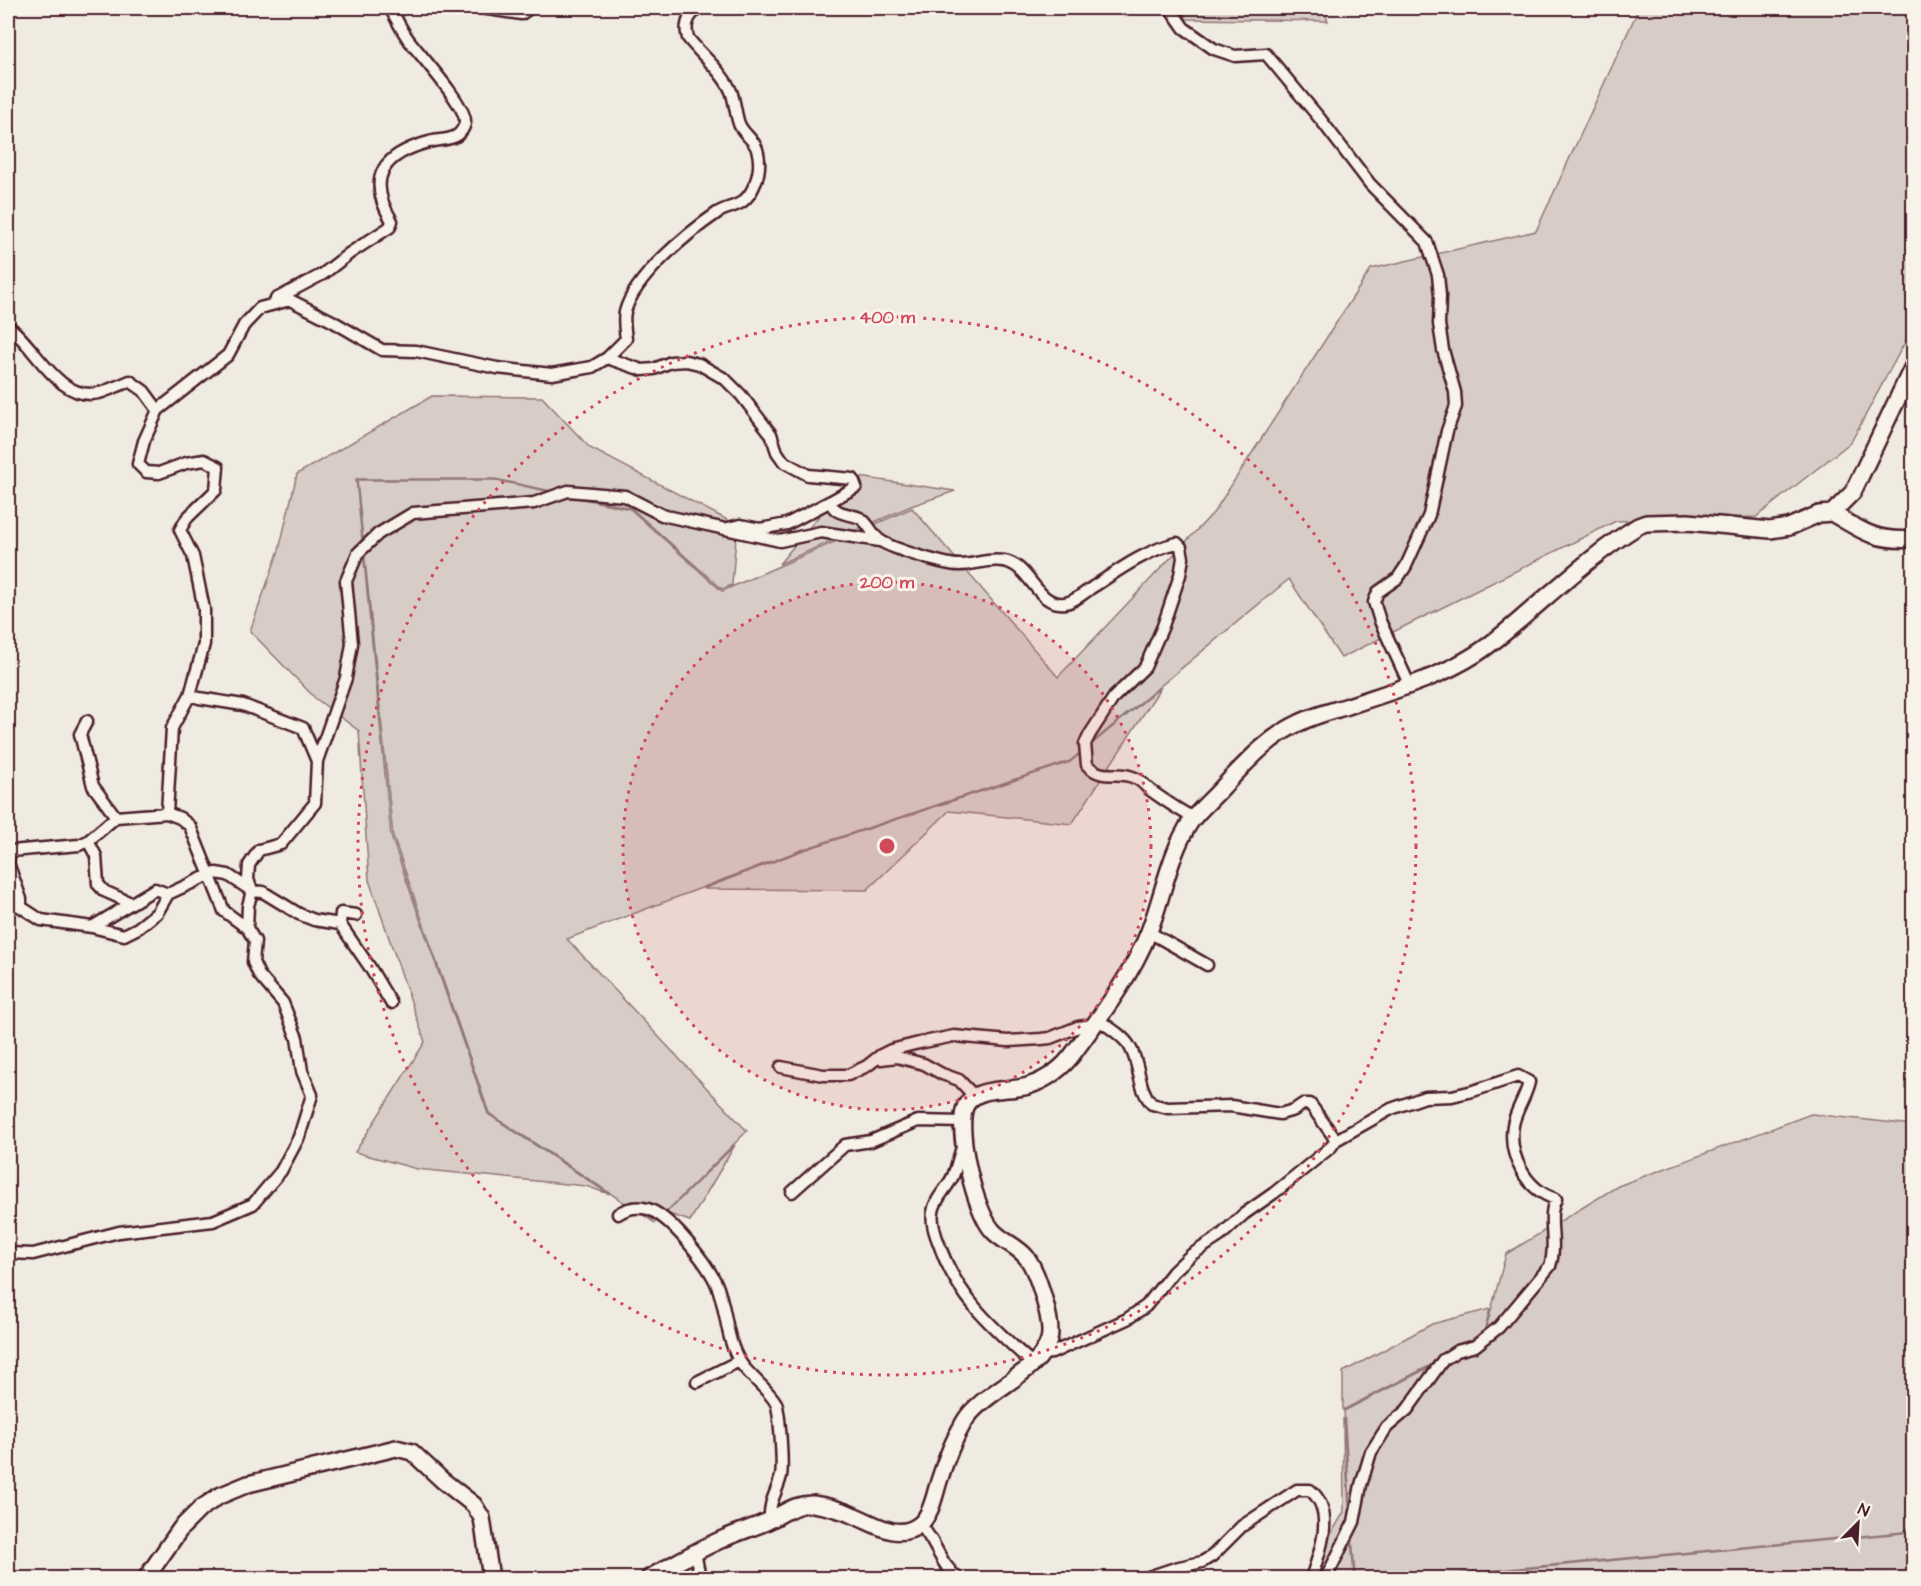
<svg xmlns="http://www.w3.org/2000/svg" width="1921" height="1586" font-family="'Architects Daughter',sans-serif">
	<rect width="100%" height="100%" fill="#f0ebe0"/>
	<filter id="ink" filterUnits="userSpaceOnUse"><feTurbulence type="fractalNoise" baseFrequency=".0167" numOctaves="2"/><feDisplacementMap in="SourceGraphic" scale="12" xChannelSelector="R" yChannelSelector="G"/><feConvolveMatrix kernelMatrix="1 2 1 2 8 2 1 2 1" color-interpolation-filters="sRGB"/></filter>
	<g filter="url(#ink)">
		<path fill="#d8cdc6" stroke="#917678" stroke-width="1.5" d="M1182,8h141l5,13 -142,-2z
			M1639,8h274v319l-62,115 -95,75 -140,4 -275,137 -52,-79 -219,182 -269,89 -234,89 180,192 -92,92 -166,-110 -96,-277 -36,-356h138l135,29 92,82 190,-83 146,169 156,-165 157,-243 165,-38z
			M432,396l110,1 48,51 147,77 -5,60 -10,4 -91,-81 -136,-29h-139l35,357 97,278 121,80 -23,-8 -169,-17 -62,-17 70,-110 -56,-162 -10,-149 -44,-33 -65,-67 29,-81 18,-76z
			M852,476l103,15 -44,15 -132,58z
			M1161,687l-89,137 -123,-13 -82,79 -164,-1 98,-38 269,-89z
			M1811,1114l102,11 1,399 -11,8 -490,46h-58l-11,-167 139,-71 23,-86 112,-68z
			M735,1145l-45,76 -24,-8z
			M1490,1309l-8,30 -139,71v-38l89,-48z
			M1343,1418l11,160h-49l39,-66z
			M1913,1526v52h-487l477,-45z"/>
		<g fill="none" stroke-linecap="round" stroke-linejoin="round">
			<defs>
				<path id="street" d="M481,8l40,6 9,-6
					M1170,8l14,20 30,21 21,7 31,-2 55,66 49,64 57,58 11,33 2,21 -1,28 4,26 12,42 1,14 -9,25 -18,84 -23,51 -8,12 -20,14 -4,10 6,19 30,65
					M276,299l47,-25 27,-21 40,-26 2,-6c-27,-44 -8,-67 37,-79 9,-3 18,-1 27,-6 4,-2 9,-9 9,-14 2,-16 -46,-68 -57,-83 -7,-10 -12,-21 -18,-31
					M8,326c27,19 50,76 91,67 10,-3 21,-8 31,-12l14,10 14,19 70,-55 16,-30 16,-17 30,-8 42,21 50,29 34,1 81,17 55,6 40,-7 15,-9 19,-19c-1,-9 -3,-19 -1,-27 9,-35 63,-79 92,-99 7,-5 18,-6 25,-11 11,-8 18,-27 17,-41 -1,-21 -11,-21 -19,-35 -4,-7 -5,-25 -9,-35 -9,-20 -30,-36 -43,-53 -4,-13 0,-22 11,-30
					M607,358l35,12 12,-1 17,-7 15,-1 13,3 26,15 16,16 30,39 6,18 7,10 24,13 45,4 3,8 -25,14c2,14 18,12 29,17 9,4 12,18 21,23 12,8 64,24 78,24 16,0 28,-7 45,-4 28,5 31,45 61,42 10,-1 22,-13 31,-18 24,-16 53,-36 81,-42l4,4 2,11 -3,17 -17,51 -18,41 -31,30 -24,37 -5,10 2,21c17,17 30,4 48,13 6,2 10,8 15,12 14,10 28,20 44,28
					M158,410l-14,31 -6,23 8,8 13,1 27,-10 18,-3 14,7 -2,23 -29,28 -7,12 13,26 11,53v35l-14,51 -18,33 -5,85
					M724,529l16,-4 20,4 27,-5 44,-23
					M190,695l9,3 44,7 60,23 14,33 -2,42 -34,41 -22,6 -10,15 -1,14 4,12 -4,15 -1,22
					M87,721l-7,13 13,52 23,31
					M317,761l29,-83 6,-34 -6,-63 12,-28 20,-19 35,-21 121,-10 34,-12 57,5 37,19 118,26 41,-9 59,9
					M88,841l8,15 2,28 6,7 27,12
					M8,861l3,-10 68,-6 9,-4 28,-24 51,-4 13,5 10,8 34,85 23,17 8,13 -2,21 6,13 24,28 14,35 5,33 10,24 -13,42 -18,34 -28,33 -40,17 -94,11 -86,22 -25,-1
					M8,863l13,36v8
					M8,901l13,6 20,13 51,7 32,8 14,-7 19,-15 11,-19 41,-19 7,-2 12,2 24,16 11,1 36,22 15,6 26,4 29,42 22,37
					M340,924l1,-11 15,2
					M92,927l63,-38 13,5
					M1149,932l58,33
					M1097,1019c11,8 26,16 33,28 11,19 7,41 22,57l16,4 63,-2 49,8 14,-4 9,-6h7l26,36
					M881,1059l16,-2 27,7 18,10 17,6 15,16
					M781,1067l42,8h25l19,-9 14,-11 10,-5 28,-7 35,-7 54,5 33,-2 9,-1 28,-11 15,-2
					M963,1145c-4,10 -6,21 -10,31 -6,13 -18,22 -20,36 -2,11 2,22 6,32 18,53 53,83 93,119
					M792,1192l53,-47 26,-4 47,-20 46,1
					M618,1214c9,-6 19,-8 30,-5 22,7 58,53 68,74 11,24 9,55 24,79 9,14 28,27 36,41 4,10 7,63 5,73 -5,19 -12,24 -11,44
					M1041,1354l11,-1 75,-34 19,-13 27,-34 18,-17 29,-19 24,-22 30,-21 57,-46 5,-7 55,-31 34,-12 27,-1 21,-5 45,-15 11,6c-3,15 -13,27 -16,43 -5,31 13,65 43,74 -10,18 2,45 -6,67l-51,61 -24,19 -18,5 -14,9 -36,50 -20,17 -16,25 -10,33 -7,37 -28,56
					M697,1382l42,-21
					M920,1525c16,15 19,39 38,53
					M695,1552l5,26
					M1145,1578l30,-10 27,-6 10,-6 30,-30 55,-36h13c26,21 10,63 1,88"/>
				<path id="secondary" d="M1832,513c30,18 44,29 82,26
					M146,1578l35,-50 19,-19 19,-13 29,-12 148,-36 16,4 30,28 32,25 8,13 9,60
					M649,1578c25,-14 50,-29 76,-40 14,-6 27,-10 41,-16 16,-7 28,-19 47,-18 14,2 29,6 42,12 20,8 43,25 64,9 13,-10 16,-33 21,-47 6,-19 14,-39 24,-56 18,-31 76,-49 85,-82 5,-17 -12,-69 -22,-82 -9,-12 -24,-16 -34,-27 -18,-19 -37,-99 -28,-124 10,-22 44,-15 63,-21 19,-6 36,-19 47,-35 27,-37 56,-75 73,-117 15,-37 21,-80 43,-113 9,-12 20,-21 30,-32 23,-24 47,-52 78,-66 16,-8 33,-12 49,-17 44,-15 89,-27 128,-52 19,-12 37,-28 54,-43 34,-29 69,-61 108,-85l8,-3 42,-1 82,8 19,-3 30,-13 13,-1 21,-21 61,-128"/>
			</defs>
			<use href="#street" stroke="#4a1f2b" stroke-width="15"/>
			<use href="#secondary" stroke="#4a1f2b" stroke-width="20"/>
			<use href="#street" stroke="#f7f3e8" stroke-width="10"/>
			<use href="#secondary" stroke="#f7f3e8" stroke-width="15"/>
		</g>
	</g>
	<circle cx="887" cy="846" r="264" fill="#d1495b" fill-opacity=".12"/>
	<g fill="none" stroke="#d1495b" stroke-width="3" stroke-dasharray="3 6">
		<circle cx="887" cy="846" r="264"/>
		<circle cx="887" cy="846" r="529"/>
	</g>
	<circle cx="887" cy="846" r="9" fill="#d1495b" stroke="#f7f3e8" stroke-width="3"/>
	<g font-size="18" text-anchor="middle" font-weight="bold" fill="#d1495b" stroke="#f7f3e8" stroke-width="6" stroke-linejoin="round" paint-order="stroke">
		<text x="887" y="323">400 m</text>
		<text x="887" y="588">200 m</text>
	</g>
	<rect width="1921" height="1586" fill="none" stroke="#f7f3e8" stroke-width="30"/>
	<rect x="15" y="15" width="1891" height="1556" fill="none" stroke="#4a1f2b" stroke-width="2" filter="url(#ink)"/>
	<g transform="translate(1858 1523) rotate(24)" stroke="#f7f3e8" stroke-width="4.5" paint-order="stroke">
	<path d="M0-4.5L10 22L0 15L-10 22Z" fill="#4a1f2b"/>
	<text y="-9" font-size="16" font-weight="bold" text-anchor="middle" fill="#4a1f2b">N</text>
	</g>
</svg>
